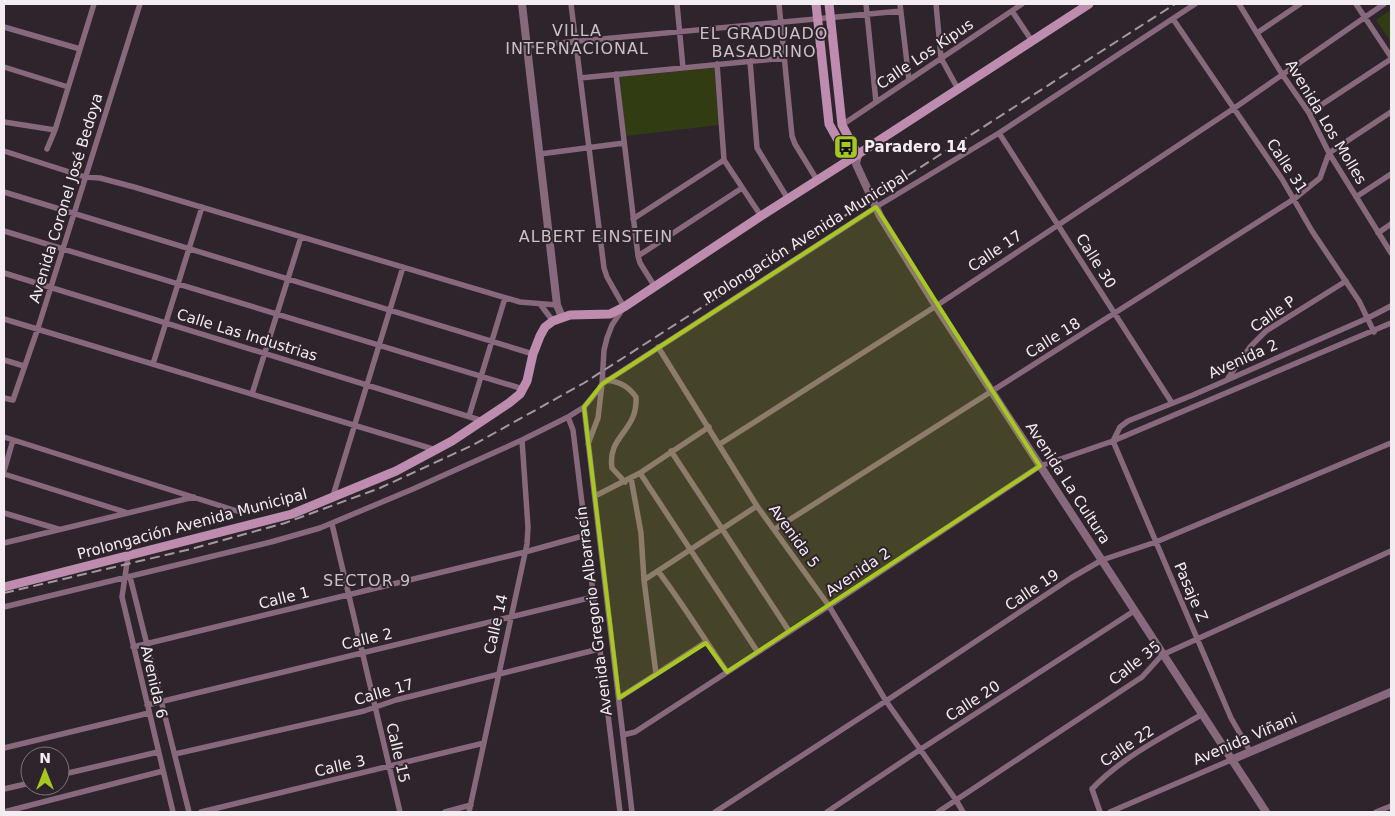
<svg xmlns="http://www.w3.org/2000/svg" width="1395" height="816" font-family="'DejaVu Sans',sans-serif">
	<rect width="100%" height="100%" fill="#2e242b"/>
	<path fill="#323c12" d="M1391,10v32l-15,-22z
		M714,68l5,57 -93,11 -7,-59z"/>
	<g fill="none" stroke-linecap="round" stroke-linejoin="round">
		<path stroke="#87687d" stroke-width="5.5" d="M677,4l6,64
			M779,4l13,132 3,8 22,36
			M866,4l10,98
			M900,4l9,76
			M936,4l5,54 17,31
			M1239,4l43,70 27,39 20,40 62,100
			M1356,4l35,53
			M1012,11l20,30
			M1173,19l109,160 30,52 47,70 15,31
			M4,27l76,22
			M1257,33l43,-29
			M527,46l374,-35
			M750,61l7,87 31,51
			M717,64l7,96 37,56
			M4,67l64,20
			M616,74l22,182 2,7 15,24
			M580,78l205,-20
			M1309,113l82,-54
			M4,122l51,8
			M842,125l180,-121
			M999,133l173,270
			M47,149l8,-19 39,-126
			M4,151l81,26 15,1 34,9 386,115 37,3
			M540,154l84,-11
			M4,192l529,162
			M1356,197l35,-23
			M633,219l91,-59
			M4,231l519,158
			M1378,233l13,-9
			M638,256l104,-68
			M4,273l479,148
			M540,304l13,17
			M4,319l432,131
			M658,347l99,159 72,100 57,95 70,99 7,12
			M4,360l20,6
			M153,364l49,-157
			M1228,378l22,-31 16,-16 80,-50
			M607,380c13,2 21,6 29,17 2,35 -29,38 -24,71l13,14
			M252,394l49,-157
			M4,398l9,2 25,-72 102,-324
			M584,407l48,405
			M469,416l36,-118
			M568,417l5,13 47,382
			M4,437l233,74
			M1113,441l118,277 19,33
			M1113,441l7,-14 8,-6 65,-26 175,-77 23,-12
			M588,444l10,-26 4,-34 279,-180 118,-71 196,-129
			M720,444l216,-138 297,-197 151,-105
			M671,451l118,180
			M4,471l9,-31
			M640,473l117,178
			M4,474l124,39
			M631,478l10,55 3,47 12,94
			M595,496l45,-23 69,-46
			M332,499l71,-232
			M4,513l54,16
			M332,524l68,288
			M775,529l519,-330 26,-21 9,-25 62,-41
			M4,543l190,-46
			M128,556l-6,41 51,215
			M658,571c25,33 46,68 69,101
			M130,577l59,235
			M644,580l113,-74
			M4,607l267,-65 49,-14 93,-39 109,-49 46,-23 16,-10 15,-18 3,-5 2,-34 3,-12 5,-13 12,-18 -17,-30 -3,-9 -33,-264
			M133,647l392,-95 61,-17
			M619,698l87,-56
			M147,705l446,-108
			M623,735l12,-3 194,-126 211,-140 73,-25 278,-118
			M4,748l145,-35
			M175,754l189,-43 32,-11 203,-51
			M60,775l98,-23
			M4,789l26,-6
			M4,812l159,-41
			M201,812l283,-69
			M445,812l26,-7
			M469,812l58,-268 1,-17 -6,-87
			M715,812l171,-111 185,-123 31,-18 54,-18 235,-99
			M827,812l94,-63 213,-138
			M938,812l204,-135 20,-22 229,-104
			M1100,812l-8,-23c29,-31 72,-53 109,-74
			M1110,812l121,-52
			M1376,812l15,-6"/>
		<path stroke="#87687d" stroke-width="8" d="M522,4l35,301 5,12
			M858,155l-2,9 24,52 56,90 330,506
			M1231,760l160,-68"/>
		<path stroke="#be8cae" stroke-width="9" d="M816,4l13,120 20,36
			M829,4l13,121 16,30
			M4,587l288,-73 104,-43 56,-30 57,-38 11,-9 7,-13 6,-27 7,-18 5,-9 8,-6 17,-6 40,-1 14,-7 137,-91 88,-56 240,-156"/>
		<path stroke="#a29aa0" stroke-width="2" stroke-dasharray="10 5" stroke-linecap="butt" d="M4,593l187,-44 94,-26 95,-35 93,-43 111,-62 591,-379"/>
	</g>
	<path fill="#a6c821" fill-opacity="0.2" stroke="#a6c821" stroke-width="4" stroke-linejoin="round" d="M876,207l164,259 -313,206 -21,-29 -87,55 -35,-291 18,-23z"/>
	<defs>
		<symbol id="bus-square" viewBox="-11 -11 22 22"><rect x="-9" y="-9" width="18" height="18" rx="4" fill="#a6c821" stroke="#2e242b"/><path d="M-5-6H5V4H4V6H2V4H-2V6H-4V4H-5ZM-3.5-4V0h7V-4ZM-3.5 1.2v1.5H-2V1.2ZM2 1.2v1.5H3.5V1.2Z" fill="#111"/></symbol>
	</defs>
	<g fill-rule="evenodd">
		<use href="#bus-square" x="832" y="133" width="28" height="28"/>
	</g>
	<g text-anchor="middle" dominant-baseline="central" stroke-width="4" stroke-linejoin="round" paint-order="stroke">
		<g font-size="15" fill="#f3ecf1" stroke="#2e242b">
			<text transform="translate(925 54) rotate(-34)">Calle Los Kipus</text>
			<text transform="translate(1326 122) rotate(59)">Avenida Los Molles</text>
			<text transform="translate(1287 166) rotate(57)">Calle 31</text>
			<text transform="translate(66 198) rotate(-73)">Avenida Coronel José Bedoya</text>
			<text transform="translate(806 237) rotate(-32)">Prolongación Avenida Municipal</text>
			<text transform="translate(995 251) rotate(-34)">Calle 17</text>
			<text transform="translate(1096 261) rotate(58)">Calle 30</text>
			<text transform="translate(1273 314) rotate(-35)">Calle P</text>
			<text transform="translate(247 335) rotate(17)">Calle Las Industrias</text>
			<text transform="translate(1053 338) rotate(-32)">Calle 18</text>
			<text transform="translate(1243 359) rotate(-24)">Avenida 2</text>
			<text transform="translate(1068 483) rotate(57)">Avenida La Cultura</text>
			<text transform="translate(192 524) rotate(-15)">Prolongación Avenida Municipal</text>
			<text transform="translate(794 536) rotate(54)">Avenida 5</text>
			<text transform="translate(858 572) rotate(-34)">Avenida 2</text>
			<text transform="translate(1032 590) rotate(-34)">Calle 19</text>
			<text transform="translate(1191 592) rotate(67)">Pasaje Z</text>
			<text transform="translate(284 598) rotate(-14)">Calle 1</text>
			<text transform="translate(594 611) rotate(-97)">Avenida Gregorio Albarracín</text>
			<text transform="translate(496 624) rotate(-77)">Calle 14</text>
			<text transform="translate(367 639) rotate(-13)">Calle 2</text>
			<text transform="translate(1135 663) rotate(-38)">Calle 35</text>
			<text transform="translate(154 682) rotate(77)">Avenida 6</text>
			<text transform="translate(384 692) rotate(-16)">Calle 17</text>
			<text transform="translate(973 701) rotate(-33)">Calle 20</text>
			<text transform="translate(1245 739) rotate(-23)">Avenida Viñani</text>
			<text transform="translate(1127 746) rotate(-34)">Calle 22</text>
			<text transform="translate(398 753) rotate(77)">Calle 15</text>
			<text transform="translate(340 766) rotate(-13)">Calle 3</text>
		</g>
		<g font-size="15" font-weight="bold" fill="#f3ecf1" stroke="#2e242b" text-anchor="start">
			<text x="864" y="147">Paradero 14</text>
		</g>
		<g font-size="16" letter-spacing="1" fill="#cdc0c8" stroke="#2e242b">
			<text x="577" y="30">VILLA<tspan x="577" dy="18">INTERNACIONAL</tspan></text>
			<text x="764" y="33">EL GRADUADO<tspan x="764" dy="18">BASADRINO</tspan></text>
			<text x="596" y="236">ALBERT EINSTEIN</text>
			<text x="367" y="580">SECTOR 9</text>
		</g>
	</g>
	<rect width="1395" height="816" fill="none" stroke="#f3ecf1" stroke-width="10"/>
	<g transform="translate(45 771)"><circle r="24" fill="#2e242b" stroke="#7d747a"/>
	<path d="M0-4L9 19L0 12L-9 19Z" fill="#a6c821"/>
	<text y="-8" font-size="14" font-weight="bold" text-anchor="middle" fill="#f3ecf1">N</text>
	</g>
</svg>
